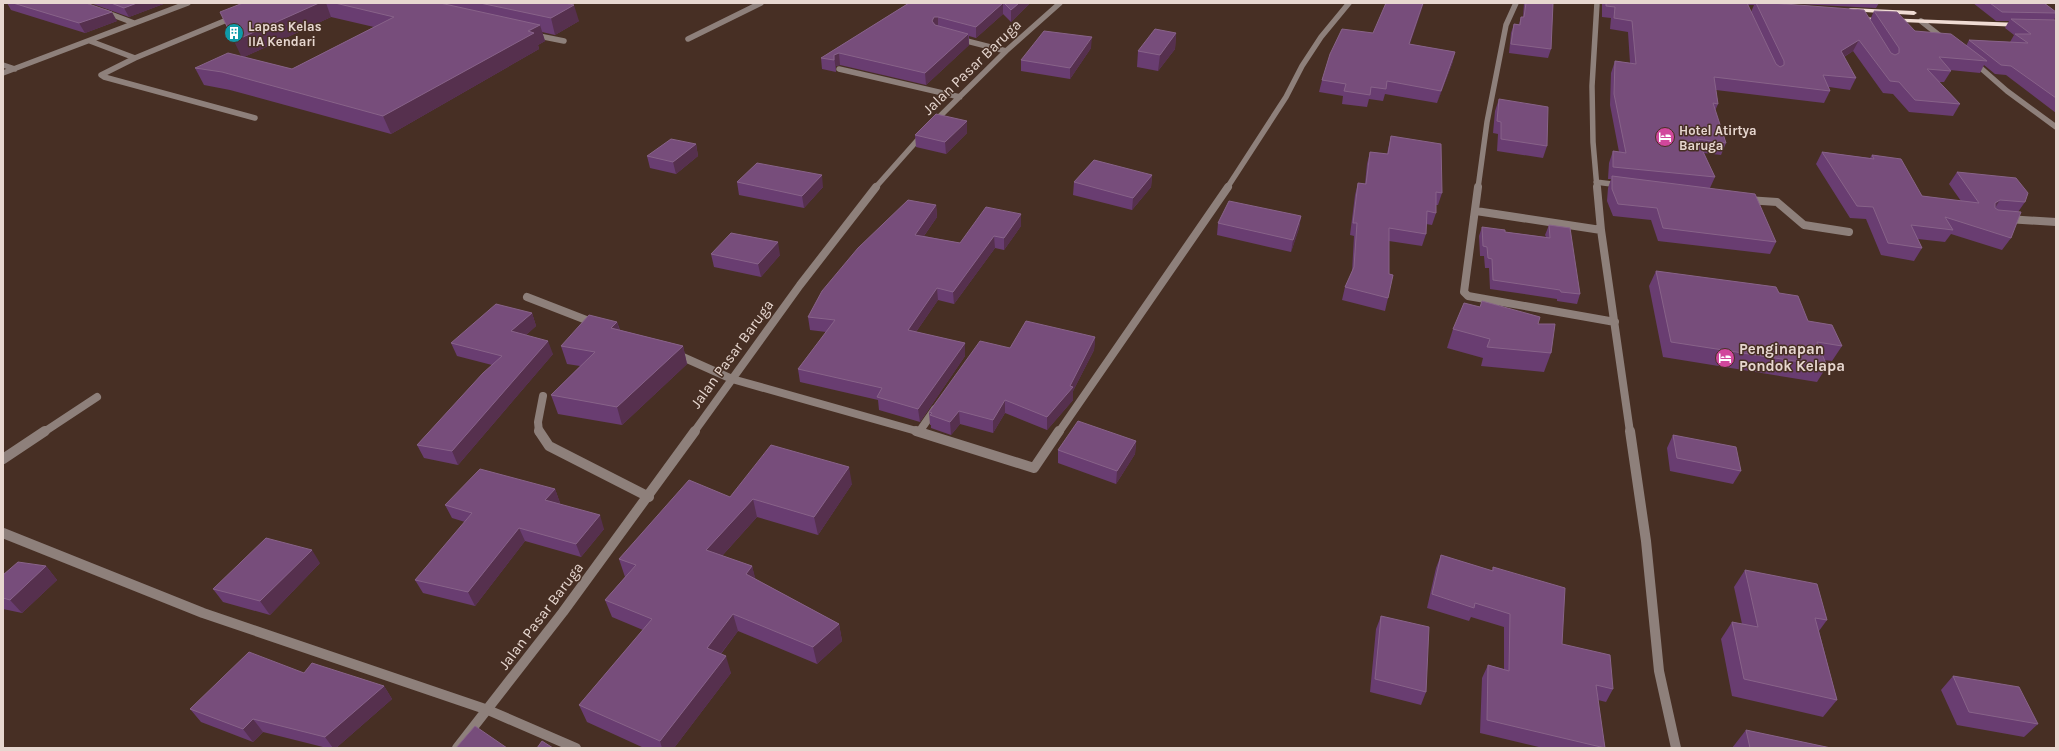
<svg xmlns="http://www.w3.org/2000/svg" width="2059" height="751" font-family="Karla,sans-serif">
	<rect width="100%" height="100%" fill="#472f24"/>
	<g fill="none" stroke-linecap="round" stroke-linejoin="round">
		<path stroke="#8e807b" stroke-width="5.5" d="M1597,3l-5,83 1,56 4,46
			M105,12l29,11
			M1921,21l23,18
			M534,35l30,6
			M688,39l73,-36
			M959,39l47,12
			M90,41l45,17 -34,17 3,2 151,41
			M135,58l99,-41
			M1975,63l32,28 49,36
			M3,65l12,4
			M839,69l121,28
			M3,73l185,-70
			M934,122l72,-71 54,-48
			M1596,182l23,3
			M875,188l47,-53
			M1227,188l59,-91 16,-31 19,-29 28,-34
			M1478,188l9,-66 19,-97 10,-22"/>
		<path stroke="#8e807b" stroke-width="8" d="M1478,187l-14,105 4,4 147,26
			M1597,187l4,43 29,202
			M1747,200l30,2 27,23 45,7
			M1476,211l125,19
			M2007,219l49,3
			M527,297l67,26
			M676,354l56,25 188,53
			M44,432l53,-35
			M539,432l-1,-10 5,-26
			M694,432l106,-147 76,-98
			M919,432l16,-23
			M1059,432l169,-245"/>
		<path stroke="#8e807b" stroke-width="10" d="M539,431l10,15 100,51
			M916,431l118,37 25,-37
			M1630,431l16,110 13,130 17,77
			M3,459l42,-28
			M3,533l200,80 285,97 88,38
			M457,748l106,-136 132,-181"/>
		<path fill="#f0dcd4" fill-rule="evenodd" d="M1850,8l64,3 3,2 -3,2 -66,-4 -1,-1z
			M1855,17l166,6 4,2 -4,2 -168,-7 -2,-1z"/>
	</g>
	<path fill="#693d71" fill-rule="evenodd" d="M7,3h79l31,18 -32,12 -74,-23z
		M90,3h76l-37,14z
		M243,3h322l14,18 -24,14 -13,-3 3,9 -7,4 1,4 -148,85 -161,-44 -26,-5 -9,-17 46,-12zM331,17l43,10 -82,42 -48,-12z
		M909,3h121l-19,19 -8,-8 -27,24 -7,-2v9l-43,40 -86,-20 -4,1v6l-14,-3 -1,-11z
		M1524,3h29l-2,46 -3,9 -39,-5 2,-20 3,-9h5l2,-7h2z
		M1602,3h169l99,17 4,-9 41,20 51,15 3,-6 41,2 4,-7 -9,-7 4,-7h-13l-23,-18h71l12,9v4l-2,4h2v93l-50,-38 -11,-1 -11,-9 -4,8 -30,-3 1,1 -7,11h-5l21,22 -7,12 -44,-4 -16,-18 -10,-1 -30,-42 -9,6 12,21 -6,12 -21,-3 1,4 -6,12 -108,-13 2,14 -3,7 11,32 -5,12 -17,-2 11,24 -5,11 66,54 -6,12 -112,-13 -7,-21 -38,-4 -6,-15 1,-13 3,-9h-3l1,-16 4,-12 6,1 -9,-47 1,-32 4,-12 15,2 -2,-31 -18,-3 1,-11 -9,-1zM1748,5h6l-3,7z
		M1779,3h100l-3,5z
		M1176,33l-1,16 -17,22 -21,-4 1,-16z
		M1410,44l45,8 -3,12 -15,39 -52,-9 -2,7 -14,-2 -2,8 -25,-3 1,-8 -24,-4 3,-12z
		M1091,48l-21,31 -49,-8v-11z
		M1499,99l48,47 -4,12 -46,-7 1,-17 -5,-1 2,-22z
		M967,133l-21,21 -30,-7 -1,-12z
		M1391,136l51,57 -4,12h-2v8l-4,12 -6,-1v10l-4,12 -33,-5 -1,57 -3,13 -43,-11 3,-13 7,-15 2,-36 -4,-1 5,-40 3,-12 7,1 2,-20 3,-12 17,2z
		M696,144l2,12 -22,18 -26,-6 -3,-12z
		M1822,152l48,6 2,-3 50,41 39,5 -12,-17 8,-12 68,30 -7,10 -7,26 -9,12 -51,-16 -6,8 -27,-3 4,9 -8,13 -33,-6 -15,-36 -16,-1 -34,-54z
		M1152,175l-1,12 -19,23 -59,-15 1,-13z
		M737,182l86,5 -19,21 -65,-13z
		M936,205l1,12 -13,19 36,7 61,-17 -17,24 -9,-2 -41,56 -16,-4 -22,32 49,11v13l-45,66 -41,-12 -1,-10 -78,-18 -2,-13 28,-37 -16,-2 -2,-13z
		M1301,216l-2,12 -8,24 -74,-17 1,-12z
		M1549,225l31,69 -3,10 -20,-3v-2l-67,-10 -1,-21h-4l-1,-12h-4l-1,-20 3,-9 23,5 41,5 -1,-2z
		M711,254l69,1 -19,22 -47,-10z
		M1656,271l123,22 29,28 34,25 -10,15 -8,-1 3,6 -10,16 -154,-25 -14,-71z
		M1480,307l58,17 13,29 -7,19 -63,-6 2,-8 -36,-10 6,-19z
		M532,313l4,13 -10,9 27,19 -95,111 -34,-7 -7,-13 75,-80 -35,-9 -6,-13z
		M617,322l3,8 63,16 4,18 -65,61 -64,-11 -7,-19 29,-29 -13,-2 -6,-18z
		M1095,337l-1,13 -21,41v9l-26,30 -42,-17 -12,20 -33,-9 -9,11 -20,-7v-3h-1l-1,-13 81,-64z
		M1673,435l68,36 -8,13 -63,-13 -3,-23z
		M1136,441l-1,13 -19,30 -58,-21v-13z
		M852,484l-34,51 -61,-18 -35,39 30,10 3,13 84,45 3,17 -25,23 -79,-33 -17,23 10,19 -57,75h-30l-57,-26 -8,-17 64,-75 -31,-13 -7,-17 20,-23 -6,-18 111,-62z
		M555,489l5,14 -1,1 45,25 -23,28 -56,-16 -50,65 -52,-13 -8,-13 50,-58 -13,-4 -7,-13z
		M1441,555l51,16 1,-4 69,77 51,45 -7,13 -8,-2 7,48h-62l-63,-15 2,-55 6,-13 16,4v-42l-33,-10 -2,4 -42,-13 9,-40z
		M320,563l-50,52 -47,-13 -10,-13z
		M46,566l11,14 -35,33 -19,-4v-34z
		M1745,570l82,50 -8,11 18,69 -14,17 -91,-21 -11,-57 11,-17 10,2 -8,-37z
		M1381,616l45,76 -5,13 -51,-13 6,-63z
		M1953,676l85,48 -14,13 -67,-12 -16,-35z
		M384,686l8,13 -56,49h-9l-64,-16 -10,10 -52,-20 -11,-13z
		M1746,730l85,18h-99z"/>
	<path fill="#56304e" d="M137,3h29l-37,14 -5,-9z
		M319,3h7l5,14 -89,41 -8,-17z
		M1003,3v11l-27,24v-11z
		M1019,3h11l-19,19v-12z
		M1423,3h1l-18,53 3,-12z
		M574,5l5,16 -24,14 -4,-17z
		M112,12l5,9 -32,12 -6,-10z
		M934,17h4v11l-6,-7z
		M540,25l5,16 -7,4 1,4 -148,85 -8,-18z
		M1176,33l-1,16 -17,22 2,-16z
		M968,34l1,11 -43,40 -1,-12z
		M1092,37l-1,11 -21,31v-11z
		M1859,40l-6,11 -18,11 6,-11z
		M1455,52l-3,12 -15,39 4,-12z
		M839,53l1,12 -4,1v6l-2,-17z
		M967,121v12l-21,21 -1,-12z
		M696,144l2,12 -22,18 -3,-12z
		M822,175l1,12 -19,21 -2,-12z
		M1152,175l-1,12 -19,23 1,-12z
		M2000,200l-8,13 3,-10z
		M936,205l1,12 -21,30 -1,-12z
		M1021,214v12l-17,24v-12z
		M1301,216l-2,12 -8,24 2,-12z
		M994,236l1,12 -41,56 -1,-12z
		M778,242l2,13 -19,22 -3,-13z
		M937,288l1,12 -29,42 -1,-12z
		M532,313l4,13 -20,18 -5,-13z
		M617,322l5,17 -11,-11z
		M1095,337l-1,13 -21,41v9l-26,30v-13l23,-31z
		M548,341l5,13 -95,111 -6,-14z
		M965,343v13l-45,66 -2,-13z
		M683,346l4,18 -65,61 -5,-18z
		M1005,400v13l-12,20v-13z
		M959,411l1,13 -9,11 -1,-13z
		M1136,441l-1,13 -19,30 1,-13z
		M849,467l3,17 -34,51 -4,-18z
		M555,489l5,14 -10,11 -5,-14z
		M753,499l4,18 -46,51 -5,-18z
		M600,515l4,14 -23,28 -5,-13z
		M519,528l6,13 -50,65 -7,-14z
		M312,550l8,13 -50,52 -10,-14z
		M46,566l11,14 -35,33 -12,-13z
		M752,566l5,18 -11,-10z
		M733,614l5,17 -26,34 -5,-17z
		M839,624l3,17 -25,23 -4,-17z
		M726,656l5,17 -57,75h-12l-2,-7z
		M384,686l8,13 -56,49h-3l-8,-11z
		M253,719l10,13 -10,10 -10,-13z"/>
	<path fill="#774d7b" stroke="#886389" d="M13,3h73l26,9 -33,11z
		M111,3h26l-13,5z
		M243,3h76l-85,38 -14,-29z
		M335,3h105l100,22 -12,6 6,2 -151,83 -161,-44 -27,-4 33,-15 64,16 102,-52z
		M480,3h85l9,2 -23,13z
		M909,3h94l-27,24 -38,-10h-4l-2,4 3,4 33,9 -43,39 -86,-20 -5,2v5l-13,-2z
		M1004,3h15l-8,7z
		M1386,3h37l-14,41 46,8 -14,39 -54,-10 -1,8 -15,-2 -1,8 -26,-4 2,-7 -24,-4 8,-26 12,-25 31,4z
		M1526,3h27l-2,46 -40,-5 3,-20 6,1 1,-8h3z
		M1606,3h141l29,61 4,3 4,-2v-4l-28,-58h15l93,7 27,43 4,2 4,-2v-5l-25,-37 23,1 18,19 36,3 36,27 -48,-4 12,14 -24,-2 33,35 -45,-4 -16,-18 -9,-1 -31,-41 -18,11 15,27 -33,-3 7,16 -116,-14 4,27 -5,-1 13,40 -29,-4 18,38 -102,-10v-16l13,2 -12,-59 1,-33 21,3 -4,-43 -18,-3 1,-11 -9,-1z
		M1990,3h54l12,9v1l-54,-1z
		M2011,19l45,1v78l-45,-32 -10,-1 -32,-25 59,3 -13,-9h16z
		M1155,29l21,4 -16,22 -22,-4z
		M1044,31l48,6 -22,31 -49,-8z
		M1499,99l49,8 -1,39 -46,-7v-17l-4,-1z
		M936,114l31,7 -22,21 -30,-7z
		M1391,136l50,8 1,49 -6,-1v21l-9,-2 -1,23 -37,-6v46l4,1 -5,23 -43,-11 9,-20 3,-44h-4l5,-40 8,1 4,-32 18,2z
		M671,139l25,5 -23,18 -26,-6z
		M1822,152l52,7 -2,-4 29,4 21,37 57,7 -22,-31 59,6 12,15 -3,9 -25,-2 -5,3v5l3,2 23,2 -10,26 -66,-21 8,13 -42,-5 11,23 -34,-5 -15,-36 -16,-1z
		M1094,160l58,15 -19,23 -59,-16z
		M757,163l65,12 -20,21 -65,-14z
		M1612,176l143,18 21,48 -113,-14 -6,-20 -39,-4 -6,-15z
		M908,200l28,5 -21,30 45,8 26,-36 35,7 -17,24 -10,-2 -41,56 -16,-4 -29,42 57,13 -47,66 -41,-12 5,-9 -84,-19 37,-49 -27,-3 14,-26 36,-43z
		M1229,201l72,15 -8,24 -75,-17z
		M1549,225l21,3 10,66 -19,-2 -1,-2 -67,-10 -1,-21 -4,-1 -1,-11 -4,-1 -1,-19 23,3v2l45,6z
		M731,233l47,9 -20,22 -47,-10z
		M1656,271l120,16 3,6 19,3 10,25 24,4 10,21 -25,-4 10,24 -156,-24z
		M1482,301l58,16 -2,7h17l-4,29 -64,-6 3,-8 -37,-10 11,-26 16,4z
		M496,304l36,9 -21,18 37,10 -96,110 -35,-6 66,-72 19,-17 -51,-13z
		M589,315l28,7 -6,6 72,18 -66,61 -66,-12 44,-43 -34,-6z
		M1026,321l69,16 -25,49 3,1 -26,30 -42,-17 -12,20 -34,-9 -9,11 -20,-7 2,-2 -3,-1 51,-71 30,7z
		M1078,421l58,20 -19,30 -59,-21z
		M1673,435l63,12 5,24 -64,-13z
		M771,445l78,22 -35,50 -61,-18 -47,51 46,16 -6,8 93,50 -26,23 -80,-33 -26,34 19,8 -66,85 -81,-36 73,-86 -47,-19 31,-35 -17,-6 70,-79 41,17z
		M480,469l75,20 -10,11 55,15 -24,29 -57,-16 -51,64 -53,-12 57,-67 -27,-8z
		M266,538l46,12 -52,51 -47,-12z
		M1441,555l52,16v-4l72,21 -3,56 48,11 3,34 -17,-4 9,63 -118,-28 1,-55 21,6 1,-57 -35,-11 -1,5 -42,-14z
		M18,562l28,4 -36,34 -7,-2v-23z
		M1745,570l72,14 10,36 -12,-2 22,82 -93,-21 -12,-57 26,5z
		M1381,616l48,11 -3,65 -51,-13z
		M249,652l55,21 8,-10 72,23 -59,51 -72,-18 -10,10 -53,-20z
		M1953,676l66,11 19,37 -69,-12z
		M475,726l32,22h-51z
		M1746,730l85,18h-81z
		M542,741l11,7h-16z"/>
	<defs>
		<symbol id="building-disc" viewBox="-11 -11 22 22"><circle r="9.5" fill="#0f9aa8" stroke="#472f24"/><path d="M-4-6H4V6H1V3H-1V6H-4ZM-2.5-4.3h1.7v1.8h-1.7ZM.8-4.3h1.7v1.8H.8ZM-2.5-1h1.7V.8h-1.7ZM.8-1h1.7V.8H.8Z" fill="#fff"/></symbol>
		<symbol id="hotel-disc" viewBox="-11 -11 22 22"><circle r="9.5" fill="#d1479c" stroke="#472f24"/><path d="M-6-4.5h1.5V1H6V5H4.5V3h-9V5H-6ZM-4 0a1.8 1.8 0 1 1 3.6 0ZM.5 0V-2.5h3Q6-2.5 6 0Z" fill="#fff"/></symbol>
	</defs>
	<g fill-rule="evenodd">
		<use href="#building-disc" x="223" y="22" width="22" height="22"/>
		<use href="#hotel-disc" x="1654" y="126" width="22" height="22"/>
		<use href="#hotel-disc" x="1714" y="347" width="22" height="22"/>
	</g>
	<g text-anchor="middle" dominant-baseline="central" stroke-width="3" stroke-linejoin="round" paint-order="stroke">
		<g font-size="13" font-weight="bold" fill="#e7d7d0" stroke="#472f24" text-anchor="start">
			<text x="248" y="26">Lapas Kelas<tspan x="248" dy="15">IIA Kendari</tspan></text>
			<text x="1679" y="130">Hotel Atirtya<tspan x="1679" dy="15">Baruga</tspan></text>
		</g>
		<g font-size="15" fill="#e7d7d0" stroke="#472f24">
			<text transform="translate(972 67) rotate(-44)">Jalan Pasar Baruga</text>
			<text transform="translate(732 354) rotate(-54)">Jalan Pasar Baruga</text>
			<text transform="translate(541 616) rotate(-53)">Jalan Pasar Baruga</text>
		</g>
		<g font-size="15" font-weight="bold" fill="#e7d7d0" stroke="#472f24" text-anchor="start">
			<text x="1739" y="349">Penginapan<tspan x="1739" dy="17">Pondok Kelapa</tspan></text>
		</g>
	</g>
	<rect width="2059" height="751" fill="none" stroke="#e7d7d0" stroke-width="8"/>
</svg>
